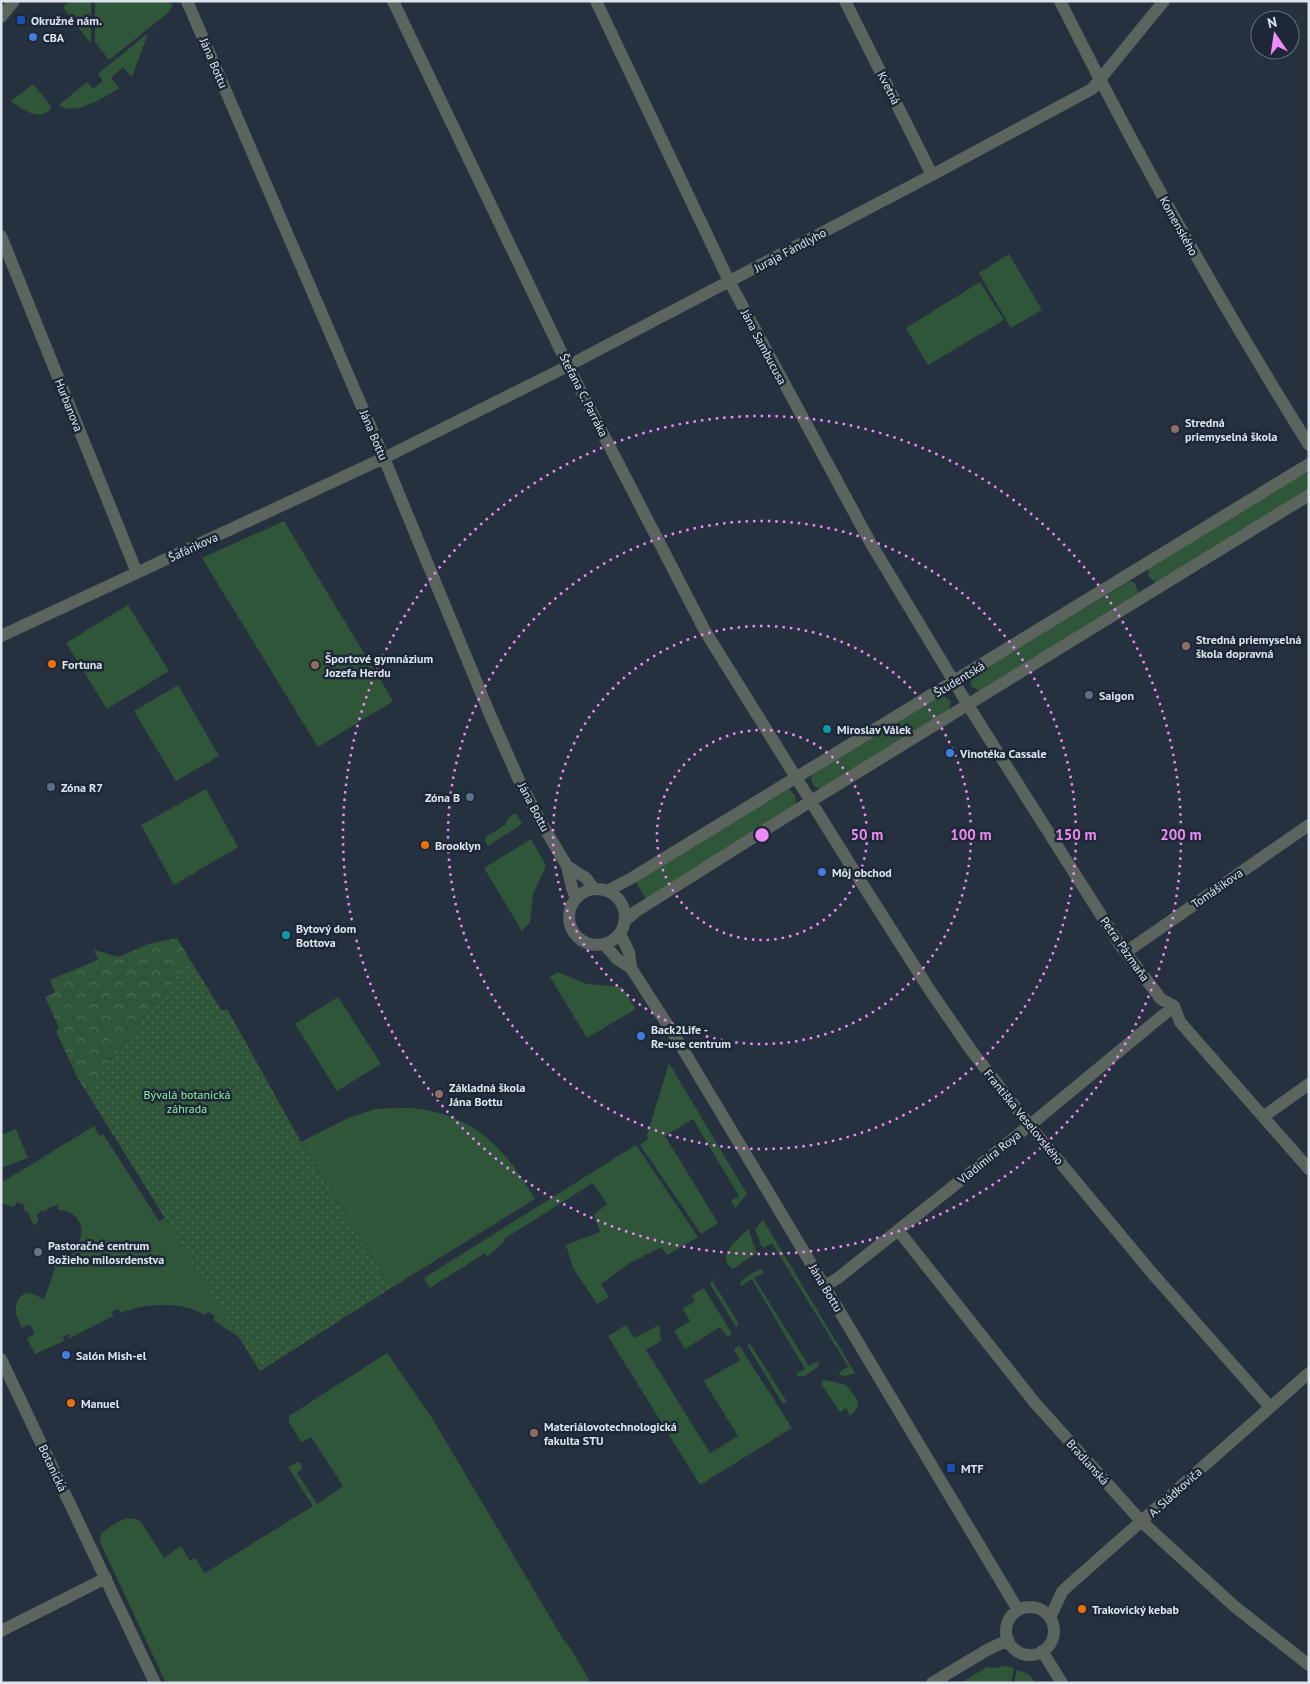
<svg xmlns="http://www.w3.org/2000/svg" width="1310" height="1684" font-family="'PT Sans',sans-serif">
	<defs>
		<pattern id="forest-crowns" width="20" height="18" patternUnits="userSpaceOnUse" patternTransform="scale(1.25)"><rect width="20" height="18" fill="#2f5638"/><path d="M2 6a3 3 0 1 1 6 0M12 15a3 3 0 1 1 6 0" fill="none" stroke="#4d6e55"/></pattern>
		<pattern id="garden-dots" width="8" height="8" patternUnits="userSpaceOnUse" patternTransform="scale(1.25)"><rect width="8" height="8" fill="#2f5638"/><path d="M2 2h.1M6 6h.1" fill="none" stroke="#4d6e55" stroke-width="1.8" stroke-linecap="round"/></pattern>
	</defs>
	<rect width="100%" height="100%" fill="#263140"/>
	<path fill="#2f5638" d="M70,1h21v43l-28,-37z
		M95,1h71l7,4 -4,7 -60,48 -14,-18z
		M148,33l-16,44 -9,-10 -12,11 8,10c-13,9 -46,29 -60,17l28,-23 6,7 10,-8 -5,-7z
		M33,84l17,21 1,3c-10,15 -30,1 -40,-7z
		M1009,254l33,56 -31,18 -32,-55z
		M980,282l24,38 -76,45 -22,-37z
		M1305,473l4,2v17l-153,91 -8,-7 1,-10z
		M284,521l109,180 -75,46 -116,-189z
		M1130,581l5,2 3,10 -159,98 -8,-5v-9z
		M128,605l41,66 -62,38 -41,-66z
		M178,685l41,71 -43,25 -42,-70z
		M941,695l8,4 2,3 -2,8 -127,79c-9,-1 -12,-7 -10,-15z
		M206,789l32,58 -64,38 -33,-60z
		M789,789l6,6 1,9 -150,95 -11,-18z
		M516,813l6,11 -34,22 -3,-6 1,-3 19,-12 3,-7z
		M531,839l14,25v4l-12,26 -3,28 -8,9 -38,-63z
		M556,973h4l27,11 35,3 13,21 -1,2 -47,28 -37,-61z
		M338,997l43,67 -44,27 -42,-67z
		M669,1063l78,131 -12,14 -4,-7 8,-5 -46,-77 -28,17 53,87 -17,11 -61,-89 8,-6 -1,-3z
		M399,1108c9,0 18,0 27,2 55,10 82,44 109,89l-144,89 -90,-146 47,-24 27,-9z
		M94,1126l6,10 3,-2 56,87 6,-3 75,120 -27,-18 2,-4 -7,-4 -3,3c-22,-14 -61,-12 -84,-2l-3,-4 -6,3 1,4 -43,22 -2,-4 -5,3 1,4 -29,13 -8,-16 8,-4 -5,-10 -8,4c-2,-5 -5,-10 -6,-15 -1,-8 3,-20 12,-20 5,1 11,4 16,6l11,-30 -6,-13 8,1v3h8v-4l5,-1 10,-6 -5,-2c14,-16 4,-37 -17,-37l-1,-3 3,-2 -10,2 -6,5 -2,-2 -6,6 3,2 -3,7 -3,-1 -5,-12 -5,-2 2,-5 -8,-3 -3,5 -13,-4v-20z
		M16,1129l12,29 -27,10v-33z
		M636,1145l62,92 -31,18 -6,-8 -31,16 -29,21 8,13 -12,7 -24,-36 -7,-23 34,-13 -6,-17 13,-11 -14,-21 -89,56v3l-17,15 -2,-4 -55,35 -6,-10z
		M763,1220l92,153 -10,3 -7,-2 10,-8 -76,-123 -8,5 -3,-3 -6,-16z
		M748,1229l9,24 -24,16c-19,-12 6,-30 15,-40z
		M760,1269l4,3 -10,6 55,88 10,-5 -1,6 -13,9h-7l-2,-2 9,-5 -53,-90 -11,7 -1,-3 3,-4z
		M723,1276l-10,6 26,42 -3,3 -26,-43 1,-2z
		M704,1288l28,46 -5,3 -7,-10 -35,22 -11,-18 16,-10 -7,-12 12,-8 -3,-6z
		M626,1325l8,13 25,-13 2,16 -15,9 64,103 28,-17 -34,-55 36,-21 -6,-11 5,-4 53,83 -92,57 -92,-149z
		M750,1344l37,58 -4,2 -36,-59z
		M387,1353l45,65 131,221 8,10 20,34h-425l-66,-141 1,-8c11,-9 27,-22 40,-12l23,36 17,-12 9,15 5,-3 10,15 108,-67 -25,-39 10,-5 3,2 1,5 -5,4 20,31 26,-18 -32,-49 -9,5 -2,-2 -11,-18v-6z
		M826,1380l20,5c10,13 19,18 4,31l-4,-8 -6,4 -18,-27v-4z
		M1005,1666l9,2 -3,15h-50l26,-16 7,1z
		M1017,1670l11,4 8,9h-22z"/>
	<path fill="url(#forest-crowns)" d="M177,938l13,22 -104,131 -8,-12 -22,-48 3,-3 -14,-31 10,-5 -5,-12 48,-20 -4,-10 25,7 29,-13z"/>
	<path fill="url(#garden-dots)" d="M190,960l32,51 5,-2 74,133 90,146 -131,83 -174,-280z"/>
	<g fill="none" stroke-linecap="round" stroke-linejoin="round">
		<path stroke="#5c645e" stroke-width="12" d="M187,1l197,457 107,259 27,61 24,46 25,42 5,22 4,10
			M393,1l175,365 137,265 151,243 73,115 42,61 63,81 118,142 118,134
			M596,1l133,280 141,261 101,168 149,235 41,54 13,7 6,16 129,147
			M845,1l87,174
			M1060,1c76,152 159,300 249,444
			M1,17l13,-16
			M1,236l136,337
			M1,636l383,-178 176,-88 372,-195 160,-86 72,-88
			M567,866l19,12 8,11
			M569 917a28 28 0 1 1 56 0a28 28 0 1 1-56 0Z
			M607,891l23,-12 679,-415
			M625,921l10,-9 176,-111 498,-306
			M620,934l9,18 2,16
			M604,944l13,15 14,9 50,78 337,564
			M1126,952l183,-127
			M1263,1117l46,-33
			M898,1230l137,173 106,118 93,85 75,59
			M825,1286l13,-8 197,-157 139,-115
			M1,1359l154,324
			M1006 1631a24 24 0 1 1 48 0a24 24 0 1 1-48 0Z
			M1050,1618l12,-26 6,-6 241,-213
			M1,1631l105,-53
			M1042,1651l20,32
			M932,1683l55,-33 21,-10"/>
	</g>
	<g fill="none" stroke="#ef8bf7" stroke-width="2.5" stroke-dasharray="2.5 5">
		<circle cx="762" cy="835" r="105"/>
		<circle cx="762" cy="835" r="209"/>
		<circle cx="762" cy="835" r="314"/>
		<circle cx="762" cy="835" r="419"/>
	</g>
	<g fill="#1a4fb4" stroke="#1d2736" stroke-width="2">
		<rect x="16" y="15" width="10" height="10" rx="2.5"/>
		<rect x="946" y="1463" width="10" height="10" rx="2.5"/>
	</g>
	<g fill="#3f7fe0" stroke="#1d2736" stroke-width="2">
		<circle cx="33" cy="37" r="5"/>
		<circle cx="950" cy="753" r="5"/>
		<circle cx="822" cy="872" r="5"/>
		<circle cx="641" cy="1036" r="5"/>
		<circle cx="66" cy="1355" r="5"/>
	</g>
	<g fill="#8d6e63" stroke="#1d2736" stroke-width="2">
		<circle cx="1175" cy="429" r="5"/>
		<circle cx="1186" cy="646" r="5"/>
		<circle cx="315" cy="665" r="5"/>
		<circle cx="439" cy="1094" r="5"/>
		<circle cx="534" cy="1433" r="5"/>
	</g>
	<g fill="#e8710a" stroke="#1d2736" stroke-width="2">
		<circle cx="52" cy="664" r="5"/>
		<circle cx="425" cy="845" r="5"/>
		<circle cx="71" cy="1403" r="5"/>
		<circle cx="1082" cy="1609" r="5"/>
	</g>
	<g fill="#5c6f8a" stroke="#1d2736" stroke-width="2">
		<circle cx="1089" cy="695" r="5"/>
		<circle cx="51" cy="787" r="5"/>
		<circle cx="470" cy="797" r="5"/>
	</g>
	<g fill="#0f9aa8" stroke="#1d2736" stroke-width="2">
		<circle cx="827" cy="729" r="5"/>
		<circle cx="286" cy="935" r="5"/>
	</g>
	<circle fill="#6b7280" stroke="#1d2736" stroke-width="2" cx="38" cy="1252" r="5"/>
	<g text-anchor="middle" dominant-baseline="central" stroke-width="5" stroke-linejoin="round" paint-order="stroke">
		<g font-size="12" font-weight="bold" fill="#dde4ee" stroke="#1d2736" text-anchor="start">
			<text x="31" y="20">Okružné nám.</text>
			<text x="43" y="37">CBA</text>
			<text x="1185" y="422">Stredná<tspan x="1185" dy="14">priemyselná škola</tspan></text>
			<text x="1196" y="639">Stredná priemyselná<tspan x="1196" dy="14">škola dopravná</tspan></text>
			<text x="325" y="658">Športové gymnázium<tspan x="325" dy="14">Jozefa Herdu</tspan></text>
			<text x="62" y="664">Fortuna</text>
			<text x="1099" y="695">Saigon</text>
			<text x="837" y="729">Miroslav Válek</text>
			<text x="960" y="753">Vinotéka Cassale</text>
			<text x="61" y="787">Zóna R7</text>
			<text x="460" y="797" text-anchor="end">Zóna B</text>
			<text x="435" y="845">Brooklyn</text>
			<text x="832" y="872">Môj obchod</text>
			<text x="296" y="928">Bytový dom<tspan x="296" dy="14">Bottova</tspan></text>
			<text x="651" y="1029">Back2Life -<tspan x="651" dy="14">Re-use centrum</tspan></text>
			<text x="449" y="1087">Základná škola<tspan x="449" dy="14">Jána Bottu</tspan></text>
			<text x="48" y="1245">Pastoračné centrum<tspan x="48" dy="14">Božieho milosrdenstva</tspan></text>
			<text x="76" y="1355">Salón Mish-el</text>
			<text x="81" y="1403">Manuel</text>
			<text x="544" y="1426">Materiálovotechnologická<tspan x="544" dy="14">fakulta STU</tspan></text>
			<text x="961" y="1468">MTF</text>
			<text x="1092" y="1609">Trakovický kebab</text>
		</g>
		<g font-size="12" fill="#dde4ee" stroke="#1d2736">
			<text transform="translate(214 63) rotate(67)">Jána Bottu</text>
			<text transform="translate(889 88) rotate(63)">Kvetná</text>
			<text transform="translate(1179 226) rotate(61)">Komenského</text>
			<text transform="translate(790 250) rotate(-28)">Juraja Fándlyho</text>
			<text transform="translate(764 347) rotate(62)">Jána Sambucusa</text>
			<text transform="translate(584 395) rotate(63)">Štefana C. Parráka</text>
			<text transform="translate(69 405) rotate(68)">Hurbanova</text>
			<text transform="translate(374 435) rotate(67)">Jána Bottu</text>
			<text transform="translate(193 547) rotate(-25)">Šafárikova</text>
			<text transform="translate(959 679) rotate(-31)">Študentská</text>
			<text transform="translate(534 807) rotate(62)">Jána Bottu</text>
			<text transform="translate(1217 888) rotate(-35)">Tomášikova</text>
			<text transform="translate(1125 949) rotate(55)">Petra Pázmaňa</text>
			<text transform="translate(1024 1117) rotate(51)">Františka Veselovského</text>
			<text transform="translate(989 1157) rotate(-39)">Vladimíra Roya</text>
			<text transform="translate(826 1288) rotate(59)">Jána Bottu</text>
			<text transform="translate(1088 1462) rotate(48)">Bradlanská</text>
			<text transform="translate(53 1468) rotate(65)">Botanická</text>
			<text transform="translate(1175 1492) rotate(-42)">A. Sládkoviča</text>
		</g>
		<g font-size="12" fill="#8eeea4" stroke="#1d2736">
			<text x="187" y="1094">Bývalá botanická<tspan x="187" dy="14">záhrada</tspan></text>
		</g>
	</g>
	<circle cx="762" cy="835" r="8" fill="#ef8bf7" stroke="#1d2736" stroke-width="2.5"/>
	<g font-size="15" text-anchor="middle" font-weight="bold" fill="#ef8bf7" stroke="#1d2736" stroke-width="5" stroke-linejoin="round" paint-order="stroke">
		<text x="867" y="840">50 m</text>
		<text x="971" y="840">100 m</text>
		<text x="1076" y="840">150 m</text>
		<text x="1181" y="840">200 m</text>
	</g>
	<rect width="1310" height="1684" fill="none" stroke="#dde4ee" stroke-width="5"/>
	<g transform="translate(1275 35) rotate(347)"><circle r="24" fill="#1d2736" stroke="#6a7380"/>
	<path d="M0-4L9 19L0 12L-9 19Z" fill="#ef8bf7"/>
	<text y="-8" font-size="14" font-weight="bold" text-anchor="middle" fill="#dde4ee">N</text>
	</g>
</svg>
